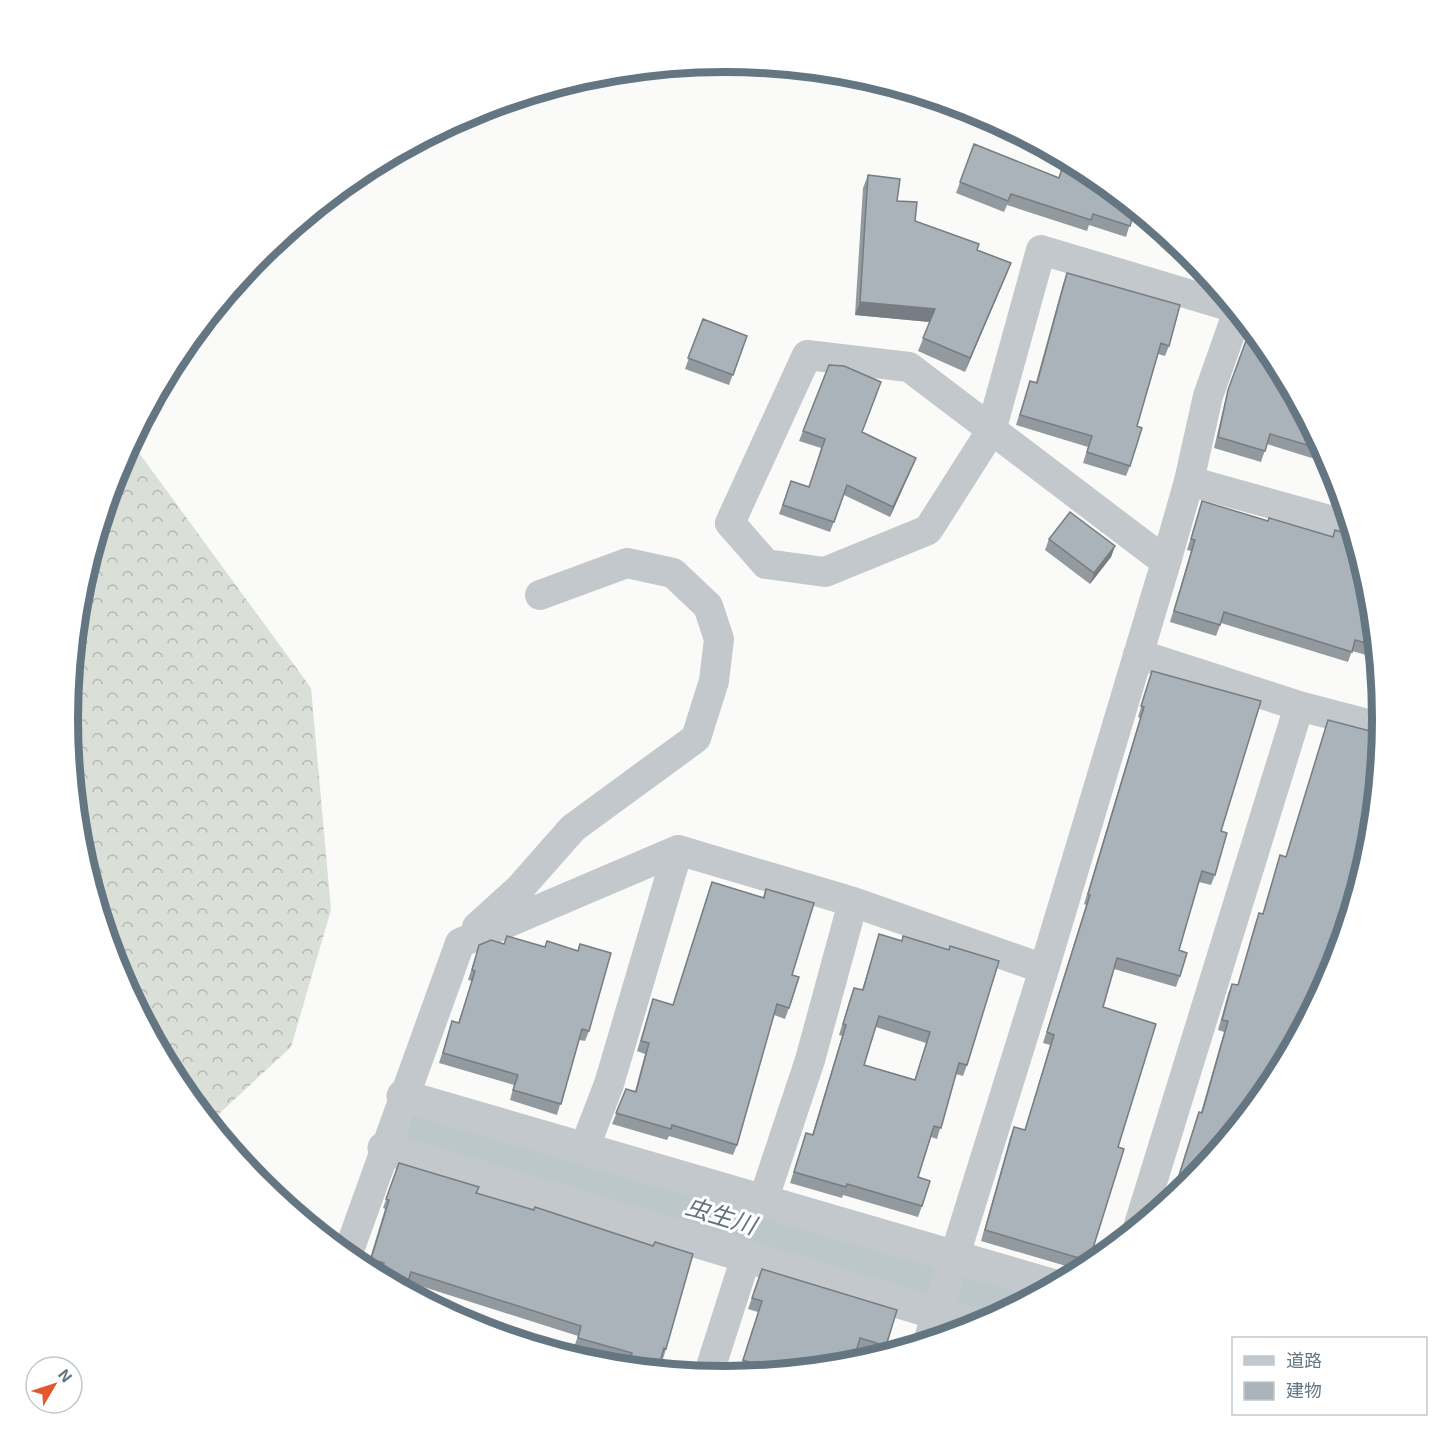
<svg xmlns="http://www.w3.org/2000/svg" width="1451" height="1439" font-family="'Exo 2','Noto Sans JP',sans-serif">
	<defs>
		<pattern id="forest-crowns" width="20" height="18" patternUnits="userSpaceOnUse" patternTransform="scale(1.5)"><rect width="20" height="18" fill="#dadfd7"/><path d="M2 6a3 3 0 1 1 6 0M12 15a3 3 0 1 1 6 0" fill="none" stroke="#b4b9b4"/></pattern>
	</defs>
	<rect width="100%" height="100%" fill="#fafaf8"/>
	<path fill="url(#forest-crowns)" d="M131,442l180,246 20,222 -40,137 -82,76 -31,-38 -61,-114 -37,-123 -12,-129 12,-128 38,-124z"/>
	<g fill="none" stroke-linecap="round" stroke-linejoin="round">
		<path stroke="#bbc7cb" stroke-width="57" d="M423,1125l597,179"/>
		<path stroke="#c3c8cc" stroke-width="30" d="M1189,481l162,45
			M1166,562l23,-81 19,-85 30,-85
			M1138,654l161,52 84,22
			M477,927l43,-39 53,-60 123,-90 18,-57 5,-42 -11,-33 -35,-33 -46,-10 -87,32
			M584,1149l25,-65 69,-234
			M763,1201l47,-141 43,-158
			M1138,1228l161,-522
			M347,1256l113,-313 218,-93 175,52 191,67 122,-407 -257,-195 -102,-12 -77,168 36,41 59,8 103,-42 63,-99 50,-181 194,58
			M928,1342l116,-373
			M708,1376l38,-119"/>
		<path stroke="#c3c8cc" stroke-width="33" d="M403,1096l652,190
			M384,1148l595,178"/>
	</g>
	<path fill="#929a9f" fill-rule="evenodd" d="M974,144l85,34 6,-19 26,14 57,46 -15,-5 -7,23 -37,-12 -2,6 -80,-26 -3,7 -48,-19z
		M868,175l29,26 18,20 62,29 34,13 -46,109 -47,-21 12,-29 -75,-7 8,-127z
		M1067,273l102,73 -4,10 -7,-2 -21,72 -7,40 -4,10 -43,-13 5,-16 -72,-22 14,-44 6,1 27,-98z
		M703,319l44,17 -18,49 -44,-16z
		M1251,327l22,27 58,110 -64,-20 -6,18 -47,-14 11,-47z
		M803,431l59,1 54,26 -26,59 -46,-22 -14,37 -51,-18 12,-33 18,6 12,-39 -22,-7z
		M1202,501l169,90 6,67 -25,-7 -4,11 -127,-39 -5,13 -46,-14 21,-71 -4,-1z
		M1049,539l66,7 -4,11 -21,27 -45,-34z
		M1152,671l69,160 -6,44 -4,10 -12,-3 -20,68 1,26 -4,11 -62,-18 -11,38 15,140 -29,114 -2,8 -4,2 -102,-30 29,-103 4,-11 11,3 25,-85 -7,-2 43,-138 -2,-1 56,-186 -2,-1z
		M1328,720l-137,465 -21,17 25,-79 4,-11h2l23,-80 -6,-2 10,-36 4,-10 6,1 17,-61 4,-11 4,1 17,-59 6,2z
		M712,882l51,15 3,-8 26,86 -3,33 -4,11 -11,-4 -37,130 -4,10 -64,-19 -2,4 -55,-16 14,-35 9,2 10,-37 -8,-3 16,-52 20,6z
		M879,934l88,131 -4,11 -7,-2 -19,65 -6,-2 -13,40 4,29 -4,11 -75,-22 -1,3 -52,-15 16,-50 6,2 30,-99 -3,-1 11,-36 4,-11 8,2zM876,1027l50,16 -11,37 -51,-15z
		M479,945l110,86 -4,10 -6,-1 -22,75 -47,-15 4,-15 -75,-22 13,-42 6,2 14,-42 -4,-1z
		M399,1163l77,30 190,156 -3,10 -2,-1 -4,13 -30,-3 2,-5 -55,-16 4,-11 -170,-54 -3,9 -26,-14 2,-5 -14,-4 18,-59 -2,-1z
		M762,1269l124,77 -4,10 -2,1 -23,-8 -5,16 -108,11 1,-3 -6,-2 19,-59 -10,-3z"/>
	<path fill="#777d82" d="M1011,263l-5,13 -41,96 5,-14z
		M860,302l75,7 -5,13 -75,-7z
		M916,458l-4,10 -22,49 3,-10z
		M1115,546l-4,11 -21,27 4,-11z"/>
	<path fill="#aab3b9" stroke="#777d82" stroke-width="1.5" fill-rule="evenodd" d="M974,144l85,34 6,-19 26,14 44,36 -5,17 -37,-12 -2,6 -80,-26 -3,7 -48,-19z
		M868,175l32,4 -3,22 20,1 -2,19 64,23 -2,6 34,13 -41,95 -47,-20 12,-29 -75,-7z
		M1067,273l113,32 -11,41 -8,-3 -24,83 5,2 -12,38 -43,-14 5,-16 -72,-21 10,-34 7,2z
		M703,319l44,17 -14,39 -45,-17z
		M1251,327l22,27 51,96 -54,-16 -5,17 -47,-14 10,-47z
		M829,365l15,1 37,16 -19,50 54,26 -23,49 -46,-22 -13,37 -51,-17 8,-24 18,6 16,-48 -22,-8z
		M1202,501l66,20 1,-3 64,19 2,-7 19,6 17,55 5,55 -21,-6 -3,12 -128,-40 -4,13 -46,-14 21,-71 -4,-1z
		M1070,512l45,34 -21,27 -45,-34z
		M1152,671l109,30 -40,130 6,2 -12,42 -13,-4 -23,79 8,3 -7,23 -63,-18 -14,49 53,17 -38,123 6,2 -35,112 -104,-31 29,-103 11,3 29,-95 -7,-3 43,-137 -2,-1 56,-187 -3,-1z
		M1328,720l46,12 -3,12 10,3 -10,101 -38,124 -61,113 -81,100 -20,16 28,-89 3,1 26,-92 -6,-1 10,-36 6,1 21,-72 4,1 17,-59 6,2z
		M712,882l52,16 2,-9 48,14 -22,72 7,2 -10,31 -12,-4 -40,141 -65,-20 -1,4 -55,-16 10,-24 10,3 13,-49 -8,-2 12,-42 20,6z
		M879,934l23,7 1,-5 46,14 1,-4 49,15 -32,104 -8,-2 -18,65 -7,-2 -16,51 12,4 -8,25 -75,-22 -1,3 -52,-15 12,-39 7,2 33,-110 -3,-1 11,-36 9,2zM879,1016l51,16 -15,48 -51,-15z
		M507,936l38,11 2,-6 31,10 2,-7 31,9 -22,78 -7,-2 -21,75 -48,-14 5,-15 -75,-22 9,-32 7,2 16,-52 -3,-1 7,-25 12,-5 13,4z
		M399,1163l80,24 -3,6 58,17 1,-3 118,39 2,-4 38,12 -27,95 -2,-1 -7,23 -29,-3 4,-15 -54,-15 3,-12 -170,-54 -6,19 -25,-14 4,-14 -13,-4 18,-59 -3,-1z
		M762,1269l135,41 -11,36 -26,-8 -8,27 -107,11 4,-14 -6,-2 19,-59 -10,-3z"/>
	<g text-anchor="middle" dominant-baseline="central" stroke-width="6" stroke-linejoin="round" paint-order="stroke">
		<g font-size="24" font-style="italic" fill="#60757c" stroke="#fff">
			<text transform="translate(721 1215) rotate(17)">虫生川</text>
		</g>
	</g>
	<path d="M0 0H1451V1439H0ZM78 719a647 647 0 1 1 1294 0a647 647 0 1 1-1294 0Z" fill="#fff" fill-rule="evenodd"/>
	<path fill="none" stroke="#657683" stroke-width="8" d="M78 719a647 647 0 1 1 1294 0a647 647 0 1 1-1294 0Z"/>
	<rect x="1232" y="1337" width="195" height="78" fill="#ffffff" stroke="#c1c8cd" stroke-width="1.5"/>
	<rect x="1244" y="1356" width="30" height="9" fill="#c3c8cc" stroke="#c1c8cd" stroke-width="1.5"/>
	<text x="1286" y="1367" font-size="18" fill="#657683">道路</text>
	<rect x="1244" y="1382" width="30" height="18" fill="#aab3b9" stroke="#c1c8cd" stroke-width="1.5"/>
	<text x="1286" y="1397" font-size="18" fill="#657683">建物</text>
	<g transform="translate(54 1385) rotate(51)"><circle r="28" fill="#ffffff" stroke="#c1c8cd" stroke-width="1.5"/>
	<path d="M0-4.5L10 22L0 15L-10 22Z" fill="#e4572e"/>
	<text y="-9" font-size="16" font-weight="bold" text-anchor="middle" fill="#657683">N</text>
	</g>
</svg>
